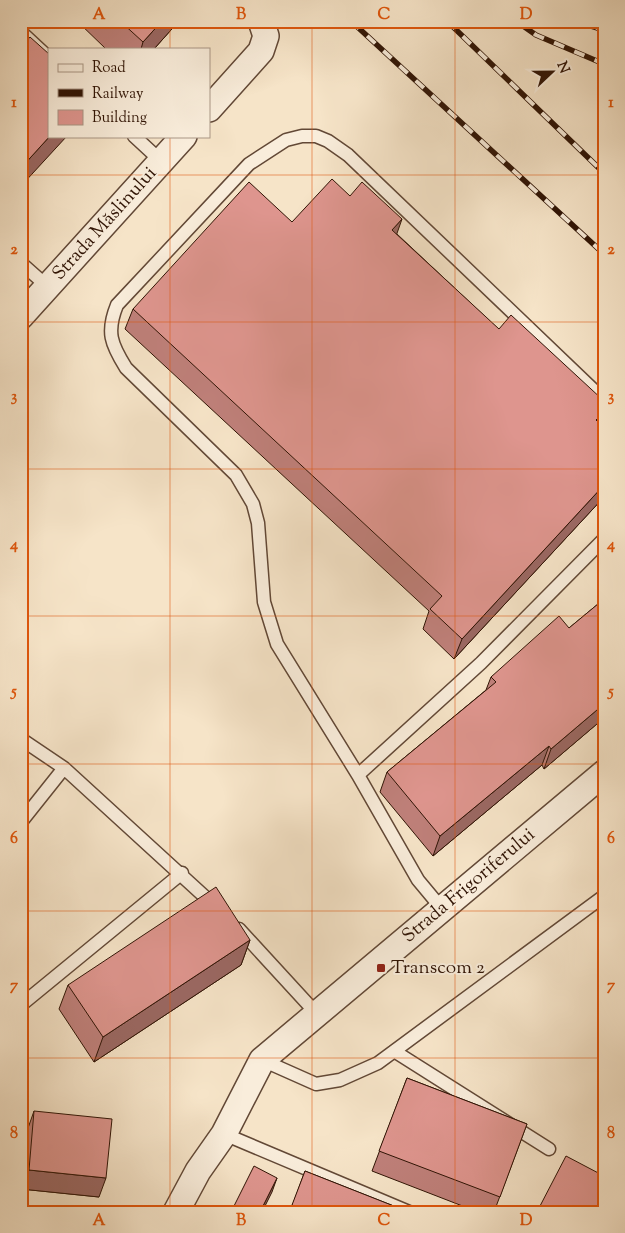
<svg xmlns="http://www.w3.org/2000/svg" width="625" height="1233" font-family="'Sorts Mill Goudy',serif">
	<rect width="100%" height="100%" fill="#f6e4c8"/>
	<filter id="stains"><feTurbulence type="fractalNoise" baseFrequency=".004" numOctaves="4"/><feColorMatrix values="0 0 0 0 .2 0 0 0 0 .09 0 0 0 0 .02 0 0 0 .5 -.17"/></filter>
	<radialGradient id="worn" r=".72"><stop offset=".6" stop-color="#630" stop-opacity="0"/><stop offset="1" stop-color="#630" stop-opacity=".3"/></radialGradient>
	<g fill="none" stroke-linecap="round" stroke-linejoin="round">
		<defs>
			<path id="lane" d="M21,32l28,26
				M134,136l27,25
				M21,263l27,24
				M21,739l43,29 152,139
				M358,775l123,-112 123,-124
				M21,822l43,-54
				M443,910l-25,-30 -60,-105 -81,-131 -13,-42 -6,-79 -5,-19 -17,-29 -110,-107c-15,-24 -20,-36 -9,-63l132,-141 37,-24 16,-4h14l12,5 20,14 256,245
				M239,929l78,85
				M21,1005l161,-132
				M394,1051l155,98
				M262,1060l54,24 24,-4 38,-17 226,-167
				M224,1134l185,78"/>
			<path id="street" d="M209,109l52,-58 5,-15 -5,-15
				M21,316l163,-180
				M176,1212l22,-41 26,-37 38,-74 342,-287"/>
		</defs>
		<use href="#lane" stroke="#624836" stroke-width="15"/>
		<use href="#street" stroke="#624836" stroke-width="28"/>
		<use href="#lane" stroke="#f9eddb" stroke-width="12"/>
		<use href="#street" stroke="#f9eddb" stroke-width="25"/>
		<defs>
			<path id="rail" d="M351,21l253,233
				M447,21l157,152
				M516,21l20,14 68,29
				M575,21l29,9"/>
		</defs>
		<use href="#rail" stroke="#301405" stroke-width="5.5"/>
		<use href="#rail" stroke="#f9eddb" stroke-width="4" stroke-dasharray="11" stroke-linecap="butt"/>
	</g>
	<path fill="#bf807a" stroke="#301405" d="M77,21h102l-25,28h-48z
		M350,196l47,38 207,194v69l-150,162 -31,-30 6,-18 -304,-282 8,-20 159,-87z
		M604,599v119l-60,51 -2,-4 -109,91 -53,-64 7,-20 99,-82 5,-13 78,-49z
		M250,940l-9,25 -147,97 -35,-53 9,-24z
		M407,1078l120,46 -33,88h-16l-106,-41z
		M34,1111l65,86 -78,-8 6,-58z
		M305,1171l104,41h-119z
		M540,1206l64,6h-66z"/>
	<path fill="#9b6863" stroke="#301405" d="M162,21h17l-25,28h-13l2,-7z
		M50,136h17l-46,50v-18z
		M402,219l-7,20 -3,-9z
		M604,412v9l-2,5 -6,-6z
		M604,485v12l-150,162 8,-20z
		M604,704v14l-60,51 7,-20z
		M549,746l-7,19 -109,91 7,-20z
		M250,940l-9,25 -147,97 9,-25z
		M29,1170l77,8 -7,19 -78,-8z
		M277,1178l-5,14 -10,20h-2z"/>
	<path fill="#de958e" stroke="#301405" d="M120,21h42l-19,21z
		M30,37l19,17v82h1l-29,32v-121z
		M332,179l18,17 12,-14 40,37 -10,11 107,99 12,-14 93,86v11l-8,8 8,8v57l-142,154 -32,-30 12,-13 -309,-287 116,-127 43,40z
		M604,599v105l-53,45 -2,-3 -109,90 -53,-64 109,-90 -5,-5 68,-61 10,12z
		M216,887l34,53 -147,97 -35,-52z
		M407,1078l120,46 -27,73 -121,-46z
		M34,1111l78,8 -6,59 -77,-8z
		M566,1156l38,20v36h-53l-11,-6z
		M254,1166l23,12 -17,34h-29z
		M305,1171l104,41h-100l-17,-7z
		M293,1207l11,5h-14z"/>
	<path fill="none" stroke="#df560c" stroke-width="1" stroke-opacity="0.55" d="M170,21v28M312,21v1191M455,21v1191M170,136v1076M21,175h583M21,322h583M21,469h583M21,616h583M21,764h583M21,911h583M21,1058h583"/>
	<rect fill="#8f2418" stroke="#f9eddb" stroke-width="2" x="376" y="963" width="10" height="10" rx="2.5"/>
	<g text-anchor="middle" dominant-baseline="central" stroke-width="4" stroke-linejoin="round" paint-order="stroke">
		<g font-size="19" fill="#301405" stroke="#f9eddb">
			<text transform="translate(105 224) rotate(-48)">Strada Măslinului</text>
			<text transform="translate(469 886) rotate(-40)">Strada Frigoriferului</text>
		</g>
		<g font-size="19" fill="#301405" stroke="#f9eddb" text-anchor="start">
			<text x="391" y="968">Transcom 2</text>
		</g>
	</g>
	<rect width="625" height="1233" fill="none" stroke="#f6e4c8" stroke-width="55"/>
	<rect x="48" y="48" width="162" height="90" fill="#f9eddb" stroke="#a99685"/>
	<rect x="58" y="64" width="25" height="8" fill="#f9eddb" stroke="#a99685"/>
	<text x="92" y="72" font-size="15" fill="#301405">Road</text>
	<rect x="58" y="89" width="25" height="8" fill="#301405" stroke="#a99685"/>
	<text x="92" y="98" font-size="15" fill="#301405">Railway</text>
	<rect x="58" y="110" width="25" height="15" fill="#de958e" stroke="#a99685"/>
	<text x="92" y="122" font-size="15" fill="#301405">Building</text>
	<g transform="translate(552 72) rotate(68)" stroke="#f9eddb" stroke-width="4" paint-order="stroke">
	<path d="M0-4L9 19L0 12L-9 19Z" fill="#301405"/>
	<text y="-8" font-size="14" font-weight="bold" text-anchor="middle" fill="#301405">N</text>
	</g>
	<rect x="28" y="28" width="570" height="1178" fill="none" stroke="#df560c" stroke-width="2"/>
	<g font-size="16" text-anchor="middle" font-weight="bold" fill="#df560c">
		<text x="99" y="19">A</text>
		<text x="241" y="19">B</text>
		<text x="384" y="19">C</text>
		<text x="526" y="19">D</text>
		<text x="14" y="107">1</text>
		<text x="611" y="107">1</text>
		<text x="14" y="254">2</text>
		<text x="611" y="254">2</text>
		<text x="14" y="401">3</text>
		<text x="611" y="401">3</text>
		<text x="14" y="549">4</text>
		<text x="611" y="549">4</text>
		<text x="14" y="696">5</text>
		<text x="611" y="696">5</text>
		<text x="14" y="843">6</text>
		<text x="611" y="843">6</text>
		<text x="14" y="990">7</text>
		<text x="611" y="990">7</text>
		<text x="14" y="1138">8</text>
		<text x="611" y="1138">8</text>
		<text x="99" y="1225">A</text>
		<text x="241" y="1225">B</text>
		<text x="384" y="1225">C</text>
		<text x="526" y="1225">D</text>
	</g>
	<rect width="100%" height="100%" filter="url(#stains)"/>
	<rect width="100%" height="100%" fill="url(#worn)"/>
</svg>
